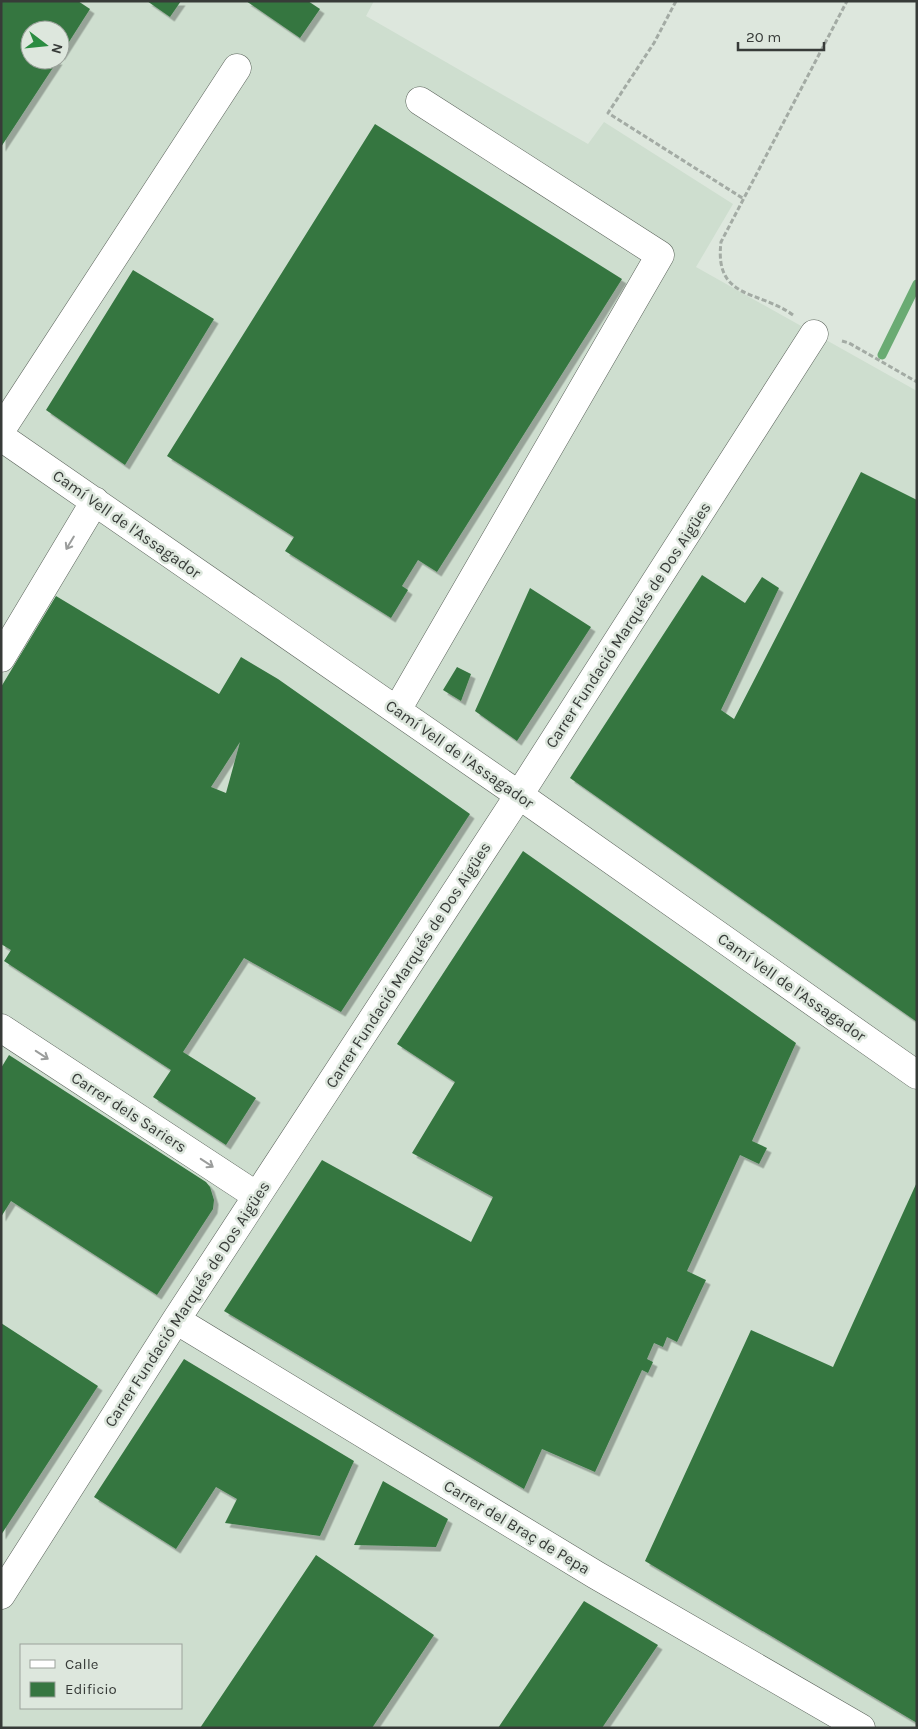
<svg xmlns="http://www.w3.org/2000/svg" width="918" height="1729" font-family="Karla,sans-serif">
	<defs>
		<filter id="shadow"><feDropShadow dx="4.5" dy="4.5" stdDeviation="0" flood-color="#0004"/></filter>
	</defs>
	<rect width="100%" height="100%" fill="#dde7dd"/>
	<path fill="#cedecf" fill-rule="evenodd" d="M1,1h373l-8,15 222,128 16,-22 129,82 -37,63 221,124v1337h-916zM30,30h30v30h-30zM21,1645h160v63h-160z"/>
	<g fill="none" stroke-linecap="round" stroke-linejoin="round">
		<path stroke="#6aab73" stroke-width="9" d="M882,355l35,-71"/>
	</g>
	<path fill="#367641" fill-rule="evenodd" filter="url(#shadow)" d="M1,1h77l12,8 -30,47v-26h-30v30h28l-57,87z
		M147,1h34l-11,16z
		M246,1h62l12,8 -20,29z
		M375,124l247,155 -185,293 -19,-12 -16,26 6,4 -17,28 -106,-67 9,-14 -127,-81z
		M133,270l81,49 -89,146 -79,-55z
		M861,472l56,28v522l-347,-244 132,-203 43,28 17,-26 17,11 -58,122 13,9z
		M530,588l61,39 -74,114 -42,-30z
		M56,596l163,98 22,-37 37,22 192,135 -129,198 -97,-54 -61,94 73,46 -30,47 -73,-48 18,-27 -167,-109 7,-11 -10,-6v-257zM240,742l-14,51 -15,-6z
		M457,667l14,7 -10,27 -18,-11z
		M523,851l273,192 -44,98 15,7 -8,16 -19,-9 -53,116 19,9 -29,62 -10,-5 -4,10 -9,-4 -7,16 6,3 -5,11 -6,-3 -47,102 -53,-23 -18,40 -300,-178 98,-151 149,82 22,-45 -81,-44 43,-71 -58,-38z
		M9,1055l197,127 4,5 4,13 -1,9 -56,86 -146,-94 -10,16v-149z
		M917,1182v541l-272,-162 106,-231 82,37z
		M1,1323l97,63 -97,149z
		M184,1359l170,102 -34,75 -95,-13 12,-24 -21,-12 -40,62 -82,-52z
		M383,1481l65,38 -12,28 -82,-2z
		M316,1555l118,80 -62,93h-172z
		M584,1601l74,44 -56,83h-104z"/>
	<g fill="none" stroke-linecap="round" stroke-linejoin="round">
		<defs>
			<path id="minor" d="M1,430l236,-362
				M1,437l518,358 398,280
				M1,658l94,-157
				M397,710l263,-455 -240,-154
				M1,1028l256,168
				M176,1320l420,255 265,153
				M1,1595l175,-275 343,-525 295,-461"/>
		</defs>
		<use href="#minor" stroke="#5a625a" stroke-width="29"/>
		<path stroke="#a3aba4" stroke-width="3" stroke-dasharray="5 2.5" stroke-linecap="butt" d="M676,1l-22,42 -46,70 136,86
			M793,315c-34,-25 -79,-15 -72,-73l126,-241
			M842,341l7,2 68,39"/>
		<use href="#minor" stroke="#fff" stroke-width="28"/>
	</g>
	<defs><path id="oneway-shaft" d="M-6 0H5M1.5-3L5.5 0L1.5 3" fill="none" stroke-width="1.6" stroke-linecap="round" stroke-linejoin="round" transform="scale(1.25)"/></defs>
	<g stroke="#9b9d9c">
		<use href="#oneway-shaft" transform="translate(70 543) rotate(121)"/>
		<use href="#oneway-shaft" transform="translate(42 1055) rotate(33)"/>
		<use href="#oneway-shaft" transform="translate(207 1163) rotate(33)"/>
	</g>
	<g text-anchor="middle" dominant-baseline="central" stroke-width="5" stroke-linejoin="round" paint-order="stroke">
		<g font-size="16" fill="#373b38" stroke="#dde7dd">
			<text transform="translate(127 524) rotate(35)">Camí Vell de l'Assagador</text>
			<text transform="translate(628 625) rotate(-57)">Carrer Fundació Marqués de Dos Aigües</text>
			<text transform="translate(460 754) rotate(35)">Camí Vell de l'Assagador</text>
			<text transform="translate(408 965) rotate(-57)">Carrer Fundació Marqués de Dos Aigües</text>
			<text transform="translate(792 987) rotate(35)">Camí Vell de l'Assagador</text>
			<text transform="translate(129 1112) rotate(33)">Carrer dels Sariers</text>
			<text transform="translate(187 1304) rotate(-57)">Carrer Fundació Marqués de Dos Aigües</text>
			<text transform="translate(517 1527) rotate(31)">Carrer del Braç de Pepa</text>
		</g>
	</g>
	<rect width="918" height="1729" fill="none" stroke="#373b38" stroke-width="5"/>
	<rect x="20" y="1644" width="162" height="65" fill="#dde7dd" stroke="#9ba29b"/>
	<rect x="30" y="1660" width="25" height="8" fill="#ffffff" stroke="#9ba29b"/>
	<text x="65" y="1669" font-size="15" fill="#373b38">Calle</text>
	<rect x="30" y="1682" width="25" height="15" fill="#367641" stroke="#9ba29b"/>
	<text x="65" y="1694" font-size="15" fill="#373b38">Edificio</text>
	<g transform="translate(45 45) rotate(106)"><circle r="24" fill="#dde7dd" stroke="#9ba29b"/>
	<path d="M0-4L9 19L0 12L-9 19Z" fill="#2a8c41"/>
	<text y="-8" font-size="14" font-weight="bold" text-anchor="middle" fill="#373b38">N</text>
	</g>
	<path d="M738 42v8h86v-8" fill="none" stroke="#373b38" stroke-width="2.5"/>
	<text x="746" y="42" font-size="15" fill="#373b38" stroke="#dde7dd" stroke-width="4" paint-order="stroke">20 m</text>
</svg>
